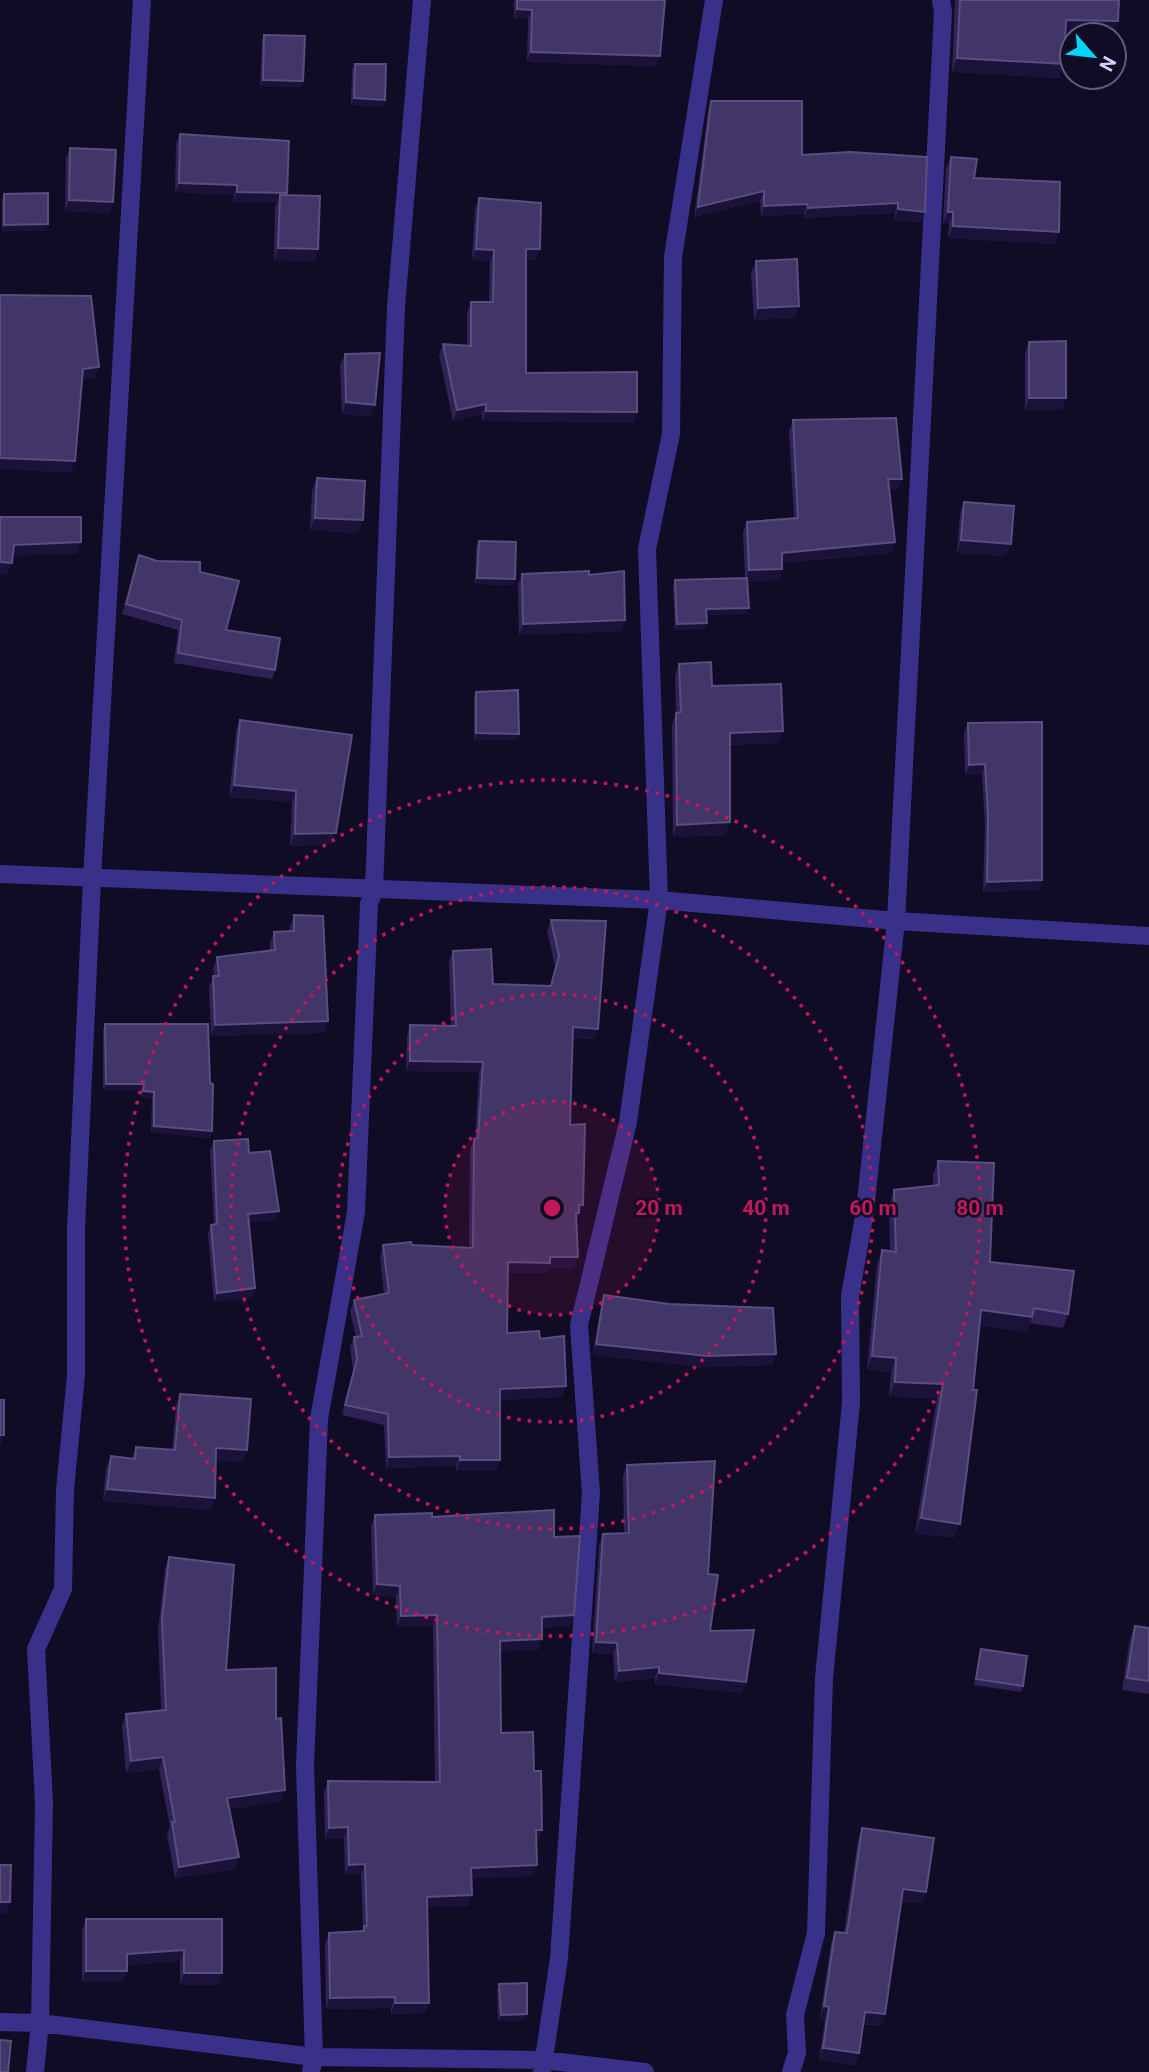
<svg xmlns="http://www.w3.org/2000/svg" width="1149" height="2072" font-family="Roboto,sans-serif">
	<rect width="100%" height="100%" fill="#110c25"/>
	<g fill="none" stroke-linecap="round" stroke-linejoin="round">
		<path stroke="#393189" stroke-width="18" d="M0,874l659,26 237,21 253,15
			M0,2022l40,1 274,34 229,3 102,12
			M35,2072l5,-49 4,-220 -8,-154 27,-60 2,-99 11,-115v-146l16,-350 50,-879
			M311,2072l3,-15 -9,-291 14,-347 37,-207 13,-308 5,-14 22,-583 26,-307
			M542,2072l17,-114 32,-465 -12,-168 49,-203 31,-222 -12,-351 24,-115 2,-177 41,-257
			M791,2072l6,-19 -2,-38 21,-82 8,-255 27,-275 -1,-107 15,-85 31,-290 47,-909 -2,-12"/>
	</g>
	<path fill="#2f2355" d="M514,0h151l-9,66 -129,-4 1,-43h-14z
		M955,0h164l-1,21 -5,14 -47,-1 -2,30 -5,14 -107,-6z
		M264,35l39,46 -2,6 -41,-1 2,-45z
		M355,64l30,36 -2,6 -32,-1 1,-35z
		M711,101l91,54 123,57 -4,10 -27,-2 1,-7 -91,5v-4l-43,2 -1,-15 -66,16 14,-105z
		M180,134l107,59 -1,2 32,54 -4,12 -40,-1 1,-53 2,-4 -44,-1 1,-7 -59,-3 1,-48z
		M70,148l39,65 -44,-2 1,-52z
		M951,157l23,21 85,54 -5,12 -106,-6 1,-14h-6l3,-55z
		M4,194l44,30 -2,7h-44v-31z
		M479,198l57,62h-10v113l111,39 -4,11 -151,-2v-7l-29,7 -14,-66 4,-11 24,1v-32l4,-11h18l1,-41 -18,-1 3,-51z
		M756,261l43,45 -5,12 -40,2 -3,-47z
		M1029,342l37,56 -4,12h-37v-56z
		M345,354l26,63 -29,-3 -2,-49z
		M793,420l105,69 -9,1 6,52 -4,11 -109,10v6l-3,11 -31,1 -2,33 -39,1 -2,14 -30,1 -2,-43 2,-7 70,-2 -2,-46 4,-10 47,-4 -5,-87z
		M317,478l41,55 -48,-3 2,-39z
		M964,502l42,54 -49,-3 3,-39z
		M479,541l34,44 -38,-1 1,-36z
		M139,555l18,6 43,11 26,58 49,40 -3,9 -98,-16 4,-33 -56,-16z
		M522,574l67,1 36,45 -4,11 -102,4 -1,-50z
		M679,664l33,22 66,57 -48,2 -5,90 -52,2 -1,-112 4,-12 -1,-37z
		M476,692l40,48h-42v-42z
		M240,720l112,15 -20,109 -42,2 2,-44 -63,-5 7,-65z
		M968,723l71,167 -56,2 2,-67 -3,-51 -17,1 -1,-42z
		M294,915l34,106 -4,12 -113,3 -2,-49 5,-11 -1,-7 4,-12 53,-7v-7l4,-11 15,-1 1,-4z
		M551,920l47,109 -4,10 -22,-1 -2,87 13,80 -7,16 -2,47h-25l-2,5h-39l-1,60 33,6 22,58 -62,3v60l-4,11h-40v-5l-70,2 -2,-43 -42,-10 11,-45 -3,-23 4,-10h2l-6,-26 4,-11 30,-6 -4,-38 3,-11 86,3 1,-99 4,-10h1l4,-67 -73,-1 1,-35 3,-11 41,1 -2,-65 4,-10 40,33 57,2 5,-20 -8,-35z
		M105,1024l105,114 -59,-6 1,-34 -11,-1v-7h-38v-60z
		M214,1141l61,79 -26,2 6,66 -3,9 -38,5 -6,-68 3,-9 3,-1 -4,-74z
		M938,1161l52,101 78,52 -5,14 -33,-5 -3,9 -48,-7 -25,213 -39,-5 22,-135 -48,-1 2,-25 -24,-2 10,-105 5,-15 8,1 -1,-46 5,-15 39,-4v-11z
		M604,1295l172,59 -4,11 -69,2 -110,-12 8,-49z
		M180,1394l67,56 -5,12 -26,-2 -1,38 -4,12 -108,-9 3,-33 5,-12 21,3 4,-12 36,3 4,-44z
		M627,1465l81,109 2,57 32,62 -87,-9v-6l-40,4 -2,-28 -21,-1 7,-107 4,-12h21l-1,-58z
		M375,1515l57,2 122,20 20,78 -4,11 -28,2v11l-4,11 -38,1 1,82 33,38 8,59 -4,11h-2l-3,35 -62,2 -3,28 -41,1 2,96 -4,10 -34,1v-6l-65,1 -1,-65 4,-11 33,-2 1,-2 -2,-54h-16l-1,-37 -19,1 -1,-47 4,-11 107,1 -2,-156 -36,1 -1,-30 -23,-2 -2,-69z
		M169,1557l57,113 50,49 9,71 -4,11 -51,8 5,60 -60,9 -8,-44 3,-7 -11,-58 -33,4 -4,-47 4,-12 35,-4 -3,-79 7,-62z
		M1135,1626l14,2v66l-27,-4 8,-52z
		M981,1649l42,37 -2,6 -47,-7 5,-30z
		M862,1828l64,64 -4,11 -21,-2 -16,113 -4,12 -18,-2 -4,29 -4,12 -36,-5 6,-41 -5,-1 11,-75 4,-11 9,1 14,-93z
		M86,1919h136l-4,66h-38v-24l-53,4v6l-4,11h-41v-51z
		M499,1984l26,36 -27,1 -1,-30z"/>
	<path fill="#1b123a" d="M517,9l15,1 -4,9h-14z
		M1066,20l52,1 -5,14 -52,-1z
		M531,52l129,4 -4,10 -129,-4z
		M957,58l107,6 -5,14 -107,-6z
		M263,80l40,1 -2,6 -41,-1z
		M354,98l31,2 -2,6 -32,-1z
		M179,183l58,2 -3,10 -59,-3z
		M764,191l-4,10 -66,16 4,-10z
		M237,192l50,1 -3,10 -4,-8 -3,8 -44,-1z
		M69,200l44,2 -4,11 -44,-2z
		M898,203l-3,10 -91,5 4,-10z
		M807,204l-3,10 -43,2 3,-10z
		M898,209l27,3 -4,10 -27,-2z
		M948,212h5l-4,12h-6z
		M48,224l-2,7h-44l2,-6z
		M953,226l106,6 -5,12 -106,-6z
		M278,248l40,1 -4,12 -40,-1z
		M476,249l18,1 -4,11 -18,-1z
		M526,249h14l-4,11h-14z
		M799,306l-5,12 -40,2 4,-12z
		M99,367l-4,11 -16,2 4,-11z
		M1029,398h37l-4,12h-37z
		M346,402l29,3 -4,12 -29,-3z
		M486,404l-4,10 -29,7 4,-11z
		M486,411l151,1 -4,11 -151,-2z
		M0,458l75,3 -4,12 -71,-4z
		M888,479h14l-4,10 -14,1z
		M315,518l48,2 -5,13 -48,-3z
		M961,540l50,4 -5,12 -49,-3z
		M81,542l-4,12 -67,2 4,-11z
		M895,542l-4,11 -113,10 4,-10z
		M0,562l12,1 -5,12 -7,-1z
		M782,569l-3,11 -34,1 4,-11z
		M477,578l38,1 -2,6 -38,-1z
		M749,608l-3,6 -42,1 2,-6z
		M625,620l-4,11 -102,4 4,-11z
		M707,623l-2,6 -30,1 2,-6z
		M783,731l-5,12 -53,2 5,-12z
		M476,733l43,1 -3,6h-42z
		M985,764l-3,10 -17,1 4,-10z
		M234,785l62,6 -4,11 -63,-5z
		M730,822l-5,13 -52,2 4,-12z
		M336,833l-4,11 -42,2 5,-12z
		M1042,880l-3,10 -56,2 4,-10z
		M328,1021l-4,12 -113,3 4,-11z
		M573,1027l25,2 -4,10 -25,-2z
		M410,1061l73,1 -4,10 -73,-1z
		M106,1084h38l-3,6h-38z
		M143,1091l11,1 -2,6 -11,-1z
		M154,1126l58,5 -2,7 -59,-6z
		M579,1205h4l-8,19h-3z
		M279,1211l-4,9 -31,3 4,-9z
		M550,1257h28l-4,11h-25l-2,5h-43l4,-11z
		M255,1288l-3,9 -38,5 3,-9z
		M981,1310l51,7 -5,15 -52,-7z
		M596,1344l180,10 -4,11 -69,2 -110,-12z
		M872,1356l24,2 -5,14 -24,-2z
		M895,1382l48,2 -6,14 -48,-1z
		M566,1386l-4,11 -66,3 4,-11z
		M0,1435h4l-3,10h-1z
		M216,1448l31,2 -5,12 -30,-2z
		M460,1456l-4,10 -70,2 3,-11z
		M460,1460h40l-4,11h-40z
		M107,1489l108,9 -4,12 -108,-9z
		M921,1518l39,6 -6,14 -39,-5z
		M377,1584l23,2 -4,11 -23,-2z
		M437,1615l-4,11 -36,1 4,-11z
		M574,1615l-4,11 -32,2 4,-11z
		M542,1639l-4,11 -42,2 4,-11z
		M596,1642l21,1 -4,11 -21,-1z
		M659,1667l-4,11 -40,4 4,-11z
		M659,1673l87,9 -4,11 -87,-9z
		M163,1757l-4,12 -33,4 5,-12z
		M285,1790l-4,11 -58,9 4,-12z
		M348,1827l-4,11 -19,1 4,-11z
		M536,1830h6l-4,11h-6z
		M239,1857l-4,12 -60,9 4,-11z
		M365,1864l-4,11h-16l4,-10z
		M537,1865l-4,11 -66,3 4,-11z
		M903,1889l23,3 -4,11 -23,-3z
		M472,1895l-4,11 -45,1 4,-10z
		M0,1902h10l-4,12h-6z
		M184,1950l-4,11 -57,5 4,-12z
		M86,1971h41l-4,11h-41z
		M184,1973h38l-4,12h-38z
		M395,1997l-4,11 -65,1 4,-11z
		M395,2003h34l-4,10 -34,1z
		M824,2006l5,1 -4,12 -5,-1z
		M865,2012l20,2 -4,12 -20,-3z
		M527,2014l-2,6 -27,1 3,-6z
		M823,2048l36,5 -4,12 -36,-5z"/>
	<path fill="#413667" stroke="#584e7f" stroke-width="2" d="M517,0h148l-5,56 -129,-4 1,-42 -15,-1z
		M960,0h159l-1,21 -52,-1 -2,44 -107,-6z
		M264,35l41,1 -2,45 -40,-1z
		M355,64h31l-1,36 -31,-2z
		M711,101h91v54l48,-3 77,5 -2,55 -27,-3v-6l-90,5 -1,-4 -43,2v-15l-66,16z
		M180,134l109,7 -2,52 -50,-1v-7l-58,-2z
		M70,148l46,2 -3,52 -44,-2z
		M951,157l26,2 -3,19 86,4 -1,50 -106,-6v-14h-5z
		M48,193v31l-44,1v-31z
		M280,195l40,1 -2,53 -40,-1z
		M479,198l62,5 -1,46h-14v124l111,-1v40l-151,-1v-7l-29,6 -14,-66 28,2v-44h22l1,-52 -18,-1z
		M797,259l2,47 -41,2 -2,-47z
		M0,295l91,1 8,71 -16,2 -8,92 -75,-3z
		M1066,341v57h-37v-56z
		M380,353l-5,52 -29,-3 -1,-48z
		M896,418l6,61h-14l7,63 -113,11v16l-33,1 -2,-48 51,-4 -5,-98z
		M317,478l48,3 -2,39 -48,-2z
		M964,502l50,4 -3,38 -50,-4z
		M0,517h81v25l-67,3 -2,18 -12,-1z
		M479,541l37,1 -1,37 -38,-1z
		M139,555l18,6 43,1v10l39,9 -13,49 54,8 -5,32 -97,-17 4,-33 -56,-16z
		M589,571v4l35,-4 1,49 -102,4 -1,-50z
		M747,578l2,30 -43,1 1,14 -30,1 -2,-44z
		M711,662l1,24 69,-2 2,47 -53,2v89l-53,3 -1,-112 5,-1 -2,-48z
		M518,690l1,44 -43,-1v-41z
		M240,720l112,15 -16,98 -41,1 1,-43 -62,-6z
		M1042,722v158l-55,2 1,-67 -3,-51 -16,1 -1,-42z
		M294,915l29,1 5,105 -113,4 -2,-49h6l-2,-19 58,-7 -1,-18 20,-1z
		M551,920l55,1 -8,108 -25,-2 -3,98 15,-1 -2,81h-4v8h-3l2,44h-28v6l-42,-1 -1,71 32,-2 1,8 24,-3 2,50 -66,3v71h-40v-4l-71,1 -1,-43 -43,-9 12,-46 -3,-22 8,-1 -8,-36 35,-7 -6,-48 28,-3 1,3 61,3 1,-109 4,-1 5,-76 -73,-1v-36l46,1 -3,-75 38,-2 2,35 58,2 8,-30z
		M105,1024h103l2,59 3,1 -1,47 -58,-5v-34l-11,-1 1,-7h-38z
		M248,1139l1,14 21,-2 9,60 -31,3 7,74 -38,5 -6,-68 6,-1 -3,-83z
		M938,1161l56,2 -4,99 84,9 -6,43 -34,-6 -2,9 -51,-7 -8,80h4l-17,134 -39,-6 22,-134 -48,-2 1,-24 -24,-2 10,-106 14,2 -2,-62 45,-5z
		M604,1295l65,9 104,4 3,46 -69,2 -111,-12z
		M180,1394l71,5 -4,51 -31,-2 -1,50 -108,-9 4,-33 24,3 1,-12 39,3z
		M0,1400h4v35h-4z
		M715,1461l-7,113 10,1 -8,56 44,-1 -8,52 -87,-9v-6l-40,4 -2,-28 -21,-1 7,-108 26,-1 -2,-68z
		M554,1510v27l26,-1 -6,79 -32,2v22l-42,2 1,92 32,-1 1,39h7l1,59h-6l1,35 -66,3 1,27 -45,2 2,106h-34v-6l-65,1 -1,-65 35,-2v-5h3l-2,-62 -16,1 -1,-38 -19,1 -1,-47 112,1 -3,-167 -36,1 -1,-30 -23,-2 -2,-69 57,-2v4z
		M169,1557l65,8 -8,105 50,-2v51l5,-1 4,72 -58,8 12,59 -60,10 -7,-45h3l-12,-65 -32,4 -5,-47 40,-4 -4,-91z
		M1135,1626l14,2v53l-22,-3z
		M981,1649l46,7 -4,30 -47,-7z
		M862,1828l72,10 -8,54 -23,-3 -18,125 -20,-2 -6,41 -36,-5 6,-41 -5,-1 11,-74 12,1z
		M0,1865h11l-1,37h-10z
		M86,1919h136v54h-38v-23l-57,4v17h-41z
		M527,1983v31l-26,1 -2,-31z
		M0,2040l11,1 -3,31h-8z"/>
	<circle cx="552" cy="1208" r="107" fill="#c2185b" fill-opacity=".12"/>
	<g fill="none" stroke="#c2185b" stroke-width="3.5" stroke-dasharray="3.5 7">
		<circle cx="552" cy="1208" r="107"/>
		<circle cx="552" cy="1208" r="214"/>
		<circle cx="552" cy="1208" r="321"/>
		<circle cx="552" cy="1208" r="428"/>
	</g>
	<circle cx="552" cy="1208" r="10" fill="#c2185b" stroke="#110c25" stroke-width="3.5"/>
	<g font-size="21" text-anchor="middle" font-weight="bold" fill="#c2185b" stroke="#110c25" stroke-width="5" stroke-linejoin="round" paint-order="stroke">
		<text x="659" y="1215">20 m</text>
		<text x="766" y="1215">40 m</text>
		<text x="873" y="1215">60 m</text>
		<text x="980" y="1215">80 m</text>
	</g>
	<g transform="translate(1093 56) rotate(118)"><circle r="33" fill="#110c25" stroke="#605a7c" stroke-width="2"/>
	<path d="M0-5L12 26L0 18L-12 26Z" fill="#00d6fb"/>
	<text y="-10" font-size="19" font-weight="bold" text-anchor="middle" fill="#d7d0ff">N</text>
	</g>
</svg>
